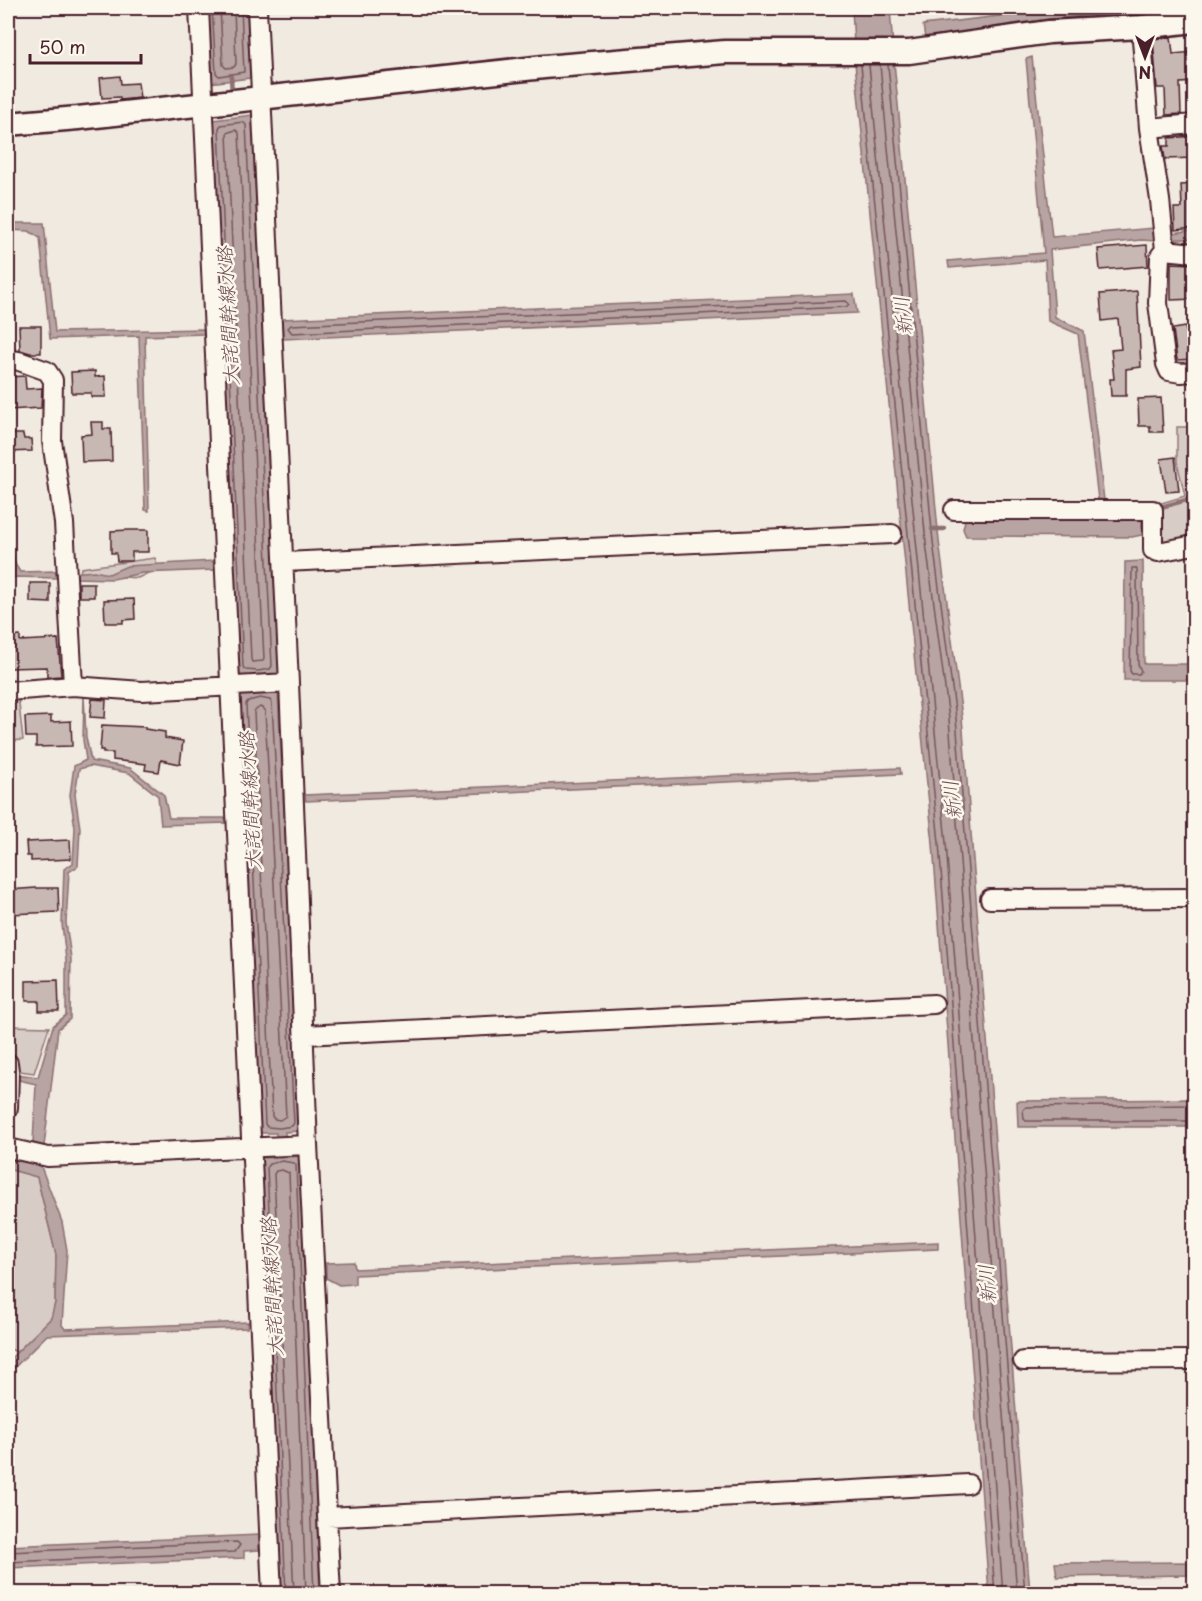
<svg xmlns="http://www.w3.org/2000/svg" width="1202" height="1601" font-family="'Playpen Sans','Klee One',sans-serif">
	<rect width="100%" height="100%" fill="#f0eae0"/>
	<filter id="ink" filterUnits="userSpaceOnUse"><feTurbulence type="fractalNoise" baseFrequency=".0167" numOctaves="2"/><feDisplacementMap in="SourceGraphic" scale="12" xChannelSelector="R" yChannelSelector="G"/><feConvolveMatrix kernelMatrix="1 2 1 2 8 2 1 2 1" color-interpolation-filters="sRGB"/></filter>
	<g filter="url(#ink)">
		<path fill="#d8ccc6" stroke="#917678" stroke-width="1.5" d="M1177,427h17v114l-35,5 -1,-42 27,-8 -8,-34z
			M155,558l3,10 -20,10 -58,-4 1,-6z
			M8,695h10l5,45 -15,1z
			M8,1026l41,1 -15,46 -21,-3c-1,-15 -5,-29 -5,-44z
			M8,1169l29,8 19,78 -1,48 -3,15 -35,34 -7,-3 -2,2z"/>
		<path fill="#b8a4a2" stroke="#8c6f72" stroke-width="1.5" d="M207,8h40l3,70 -40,5z
			M852,8h38l4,54 45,479 23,176 68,876h-41l-56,-749 -78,-781z
			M1068,8h106l-126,11 -123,19 -2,-13z
			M1032,57l20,180 102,-9 2,13 -15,-1 -91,10 5,67 29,14 20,169 -6,-1 -20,-165 -30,-13 -3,-61 -96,8 -1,-7 96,-8 -18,-194z
			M252,115l27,559 -16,2 1,18 14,-1 22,438 -15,1 1,25 15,-1 19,437h-40l-20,-435 17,-1 -1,-24h-17l-19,-438 15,-1 -1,-18 -16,1 -25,-557z
			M8,223h36l11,109 149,-3v5l-59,2 4,175 -4,-1 -6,-174 -89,3 -10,-101 -11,-7 -21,-1z
			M1194,230v9h-20l-1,-6z
			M854,294l3,19 -574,26 -1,-20z
			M965,520h177v15l-10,2 -166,-1 -3,-7z
			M8,526l7,38 5,8 36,-1v7l-43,-1 -5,2 3,-16 -3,-17z
			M213,561l1,9 -72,3 -29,6 -39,-1 -2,-5 22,-2 15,3 18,-8z
			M1143,561l1,103h50v16h-70l1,-118z
			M84,696l2,41 5,24 39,7 34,27 5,23h58v5l-66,2 -3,-29 -29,-23 -39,-7 -11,3 -4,25 5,34 -2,38 -9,6 -3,51 5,35 -1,61 -12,10 -14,117 -4,18 22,58 5,28 -5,75 3,4 183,-7 -1,6 -200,7 -39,39v-13l43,-43 4,-15 1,-48 -19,-78 -29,-8v-13l30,-8 -5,-6 3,-58 -17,-4h-11l8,-6 22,3 15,-51 13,-11v-55l-4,-36 2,-55 9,-6 2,-35 -5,-33 4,-29 12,-6 -3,-20z
			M900,768l1,6 -595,27 -1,-6z
			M1194,1099v28h-176l-1,-26z
			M938,1242v7l-583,26v9l-16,1 -13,-7v-15l28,-1 1,7z
			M259,1535v15l-15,1v7l-236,10v-22z
			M1194,1562v13l-137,2 -2,-14z"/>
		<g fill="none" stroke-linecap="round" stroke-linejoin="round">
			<path stroke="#76545b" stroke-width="1.5" d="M212,8l4,65 3,3 25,-4 -3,-64
				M220,8l3,57 3,3 8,-1 2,-3 -2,-56
				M1049,8l3,4 54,-4
				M861,65l78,778 56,751
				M869,65l77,778 57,751
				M880,65l46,478 23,176 68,875
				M888,65l45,477 23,176 69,876
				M243,122l3,3 26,541 -2,3 -12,2 -12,-1 -3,-3 -24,-539 2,-3z
				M236,130l3,3 25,526 -1,2 -11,1 -1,-3 -24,-525 2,-2z
				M846,301l3,3 -3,3 -554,26 -4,-5 3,-3z
				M1132,568h4l1,2 1,94 3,7 -2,3h-7l-2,-3z
				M260,698l10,2 2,3 22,420 -2,3 -12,2 -13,-1 -2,-3 -19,-420 2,-3z
				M260,707l5,3 21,406 -6,4 -6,-1 -2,-3 -18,-405z
				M1194,1105l-168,2 -3,3 1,9 2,2h168
				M8,1552l229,-10 3,3 -5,7 -227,10
				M286,1594l-19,-427 2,-3 13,-3 12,2 2,2 18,429
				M294,1594l-20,-420 2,-3 6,-1 7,3 17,421"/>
			<path stroke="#8c6f72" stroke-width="4.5" d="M231,77l1,18
				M1161,507l33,-9
				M932,529h12"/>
		</g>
		<path fill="#c8b8b3" stroke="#4a1f2b" stroke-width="1.5" d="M1171,37l2,17 21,-2v30l-14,1 1,31 -15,1 -1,-27h-8l-4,-49z
			M120,76l1,8 17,-1 2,15 -20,2v-3l-18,1 -2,-20z
			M1194,136v22l-29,1 -2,-13h6v-8z
			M1194,184v44l-19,2 -1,-22h8l-1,-23z
			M1147,245l1,21 -48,4 -2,-21z
			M1171,263l23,1v35l-23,1z
			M1137,291l4,76 -15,2v27h-15l-1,-17h4l-3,-29 10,-1 -3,-30 -16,2 -2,-27z
			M19,326h22v27h-11l-10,-3z
			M1185,327l1,4 6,-1 2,29 -17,1 -4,-31z
			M95,371v6l10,-1 1,21h-15v-4h-19l-1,-21z
			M25,376l1,13 16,-1 -1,20 -33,2v-33z
			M1161,398l2,34h-13v-6h-11l-1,-27z
			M91,422h12v7h8l1,32 -30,1 -1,-27 11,-1z
			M8,434h15l1,5h7l1,12 -23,1z
			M1175,457l4,34 -13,1 -5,-33z
			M129,530h19v22h-16v9h-15l-1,-8h-5v-22z
			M30,583h20v20l-20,-1z
			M79,583h15v14h-15z
			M134,599l1,20 -12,1v3h-18l-1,-23z
			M20,636v5l38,-2 3,37 -14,1v-10l-39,1v-31z
			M92,699l14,1 -1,18 -15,-1z
			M51,716v6l20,-1 1,25 -36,1v-10h-10l-1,-20z
			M102,725l43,2v2l20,3v6l18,3 -3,23 -19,-4 -2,12 -14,-2 1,-6 -33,-4v-7h-10v-3h-3z
			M70,840l1,19 -40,2v-5h-4l-1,-14z
			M36,888h22l1,24 -51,2v-24z
			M58,980l1,31h-20v-10h-13v-20z"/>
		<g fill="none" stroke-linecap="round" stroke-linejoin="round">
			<defs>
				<path id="minor" d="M199,8l73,1586
					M1141,27l8,101 11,72 5,50 -5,6 -2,47 8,61 3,7 12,2 13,-1
					M1149,128l45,-4
					M1165,250l29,3
					M8,359l11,2 28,10 6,9 -1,61 12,82 9,163
					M954,510h199v40l5,2 36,-7
					M284,562l608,-28
					M8,691l65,-5 69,5 147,-8 -32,-675
					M990,899l204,-1
					M304,1035l630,-31
					M8,1063l1,8 -1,37
					M308,1145l23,449
					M8,1148l40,9 260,-12 -19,-462
					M1023,1361l171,-1
					M327,1517l641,-33"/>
				<path id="tertiary" d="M8,124l70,-6 466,-51 181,-15h184l140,-20 92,-5 53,-6"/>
			</defs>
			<use href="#minor" stroke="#4a1f2b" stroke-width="22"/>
			<use href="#tertiary" stroke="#4a1f2b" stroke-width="27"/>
			<use href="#minor" stroke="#fbf7ec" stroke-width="18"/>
			<use href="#tertiary" stroke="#fbf7ec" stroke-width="22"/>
		</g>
	</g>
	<g text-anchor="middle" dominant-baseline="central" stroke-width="5" stroke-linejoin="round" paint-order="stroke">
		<g font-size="20" font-style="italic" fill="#704e55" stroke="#fbf7ec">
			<text transform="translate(227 316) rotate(-93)">大詫間幹線水路</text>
			<text transform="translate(902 316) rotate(-96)">新川</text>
			<text transform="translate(951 800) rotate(-96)">新川</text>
			<text transform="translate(249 801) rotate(-93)">大詫間幹線水路</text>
			<text transform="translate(986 1284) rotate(-94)">新川</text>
			<text transform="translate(271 1287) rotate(-93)">大詫間幹線水路</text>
		</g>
	</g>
	<rect width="1202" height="1601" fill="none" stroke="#fbf7ec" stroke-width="30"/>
	<rect x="15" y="15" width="1172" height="1571" fill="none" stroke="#4a1f2b" stroke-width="2" filter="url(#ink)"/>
	<g transform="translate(1145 57) rotate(180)" stroke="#fbf7ec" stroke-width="4.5" paint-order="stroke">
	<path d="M0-4.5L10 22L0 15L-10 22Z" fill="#4a1f2b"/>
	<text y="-9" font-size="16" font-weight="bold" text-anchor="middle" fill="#4a1f2b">N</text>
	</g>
	<path d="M30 54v9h111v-9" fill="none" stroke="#4a1f2b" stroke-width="3"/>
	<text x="39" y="54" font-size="18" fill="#4a1f2b" stroke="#fbf7ec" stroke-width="4.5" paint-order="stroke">50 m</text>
</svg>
